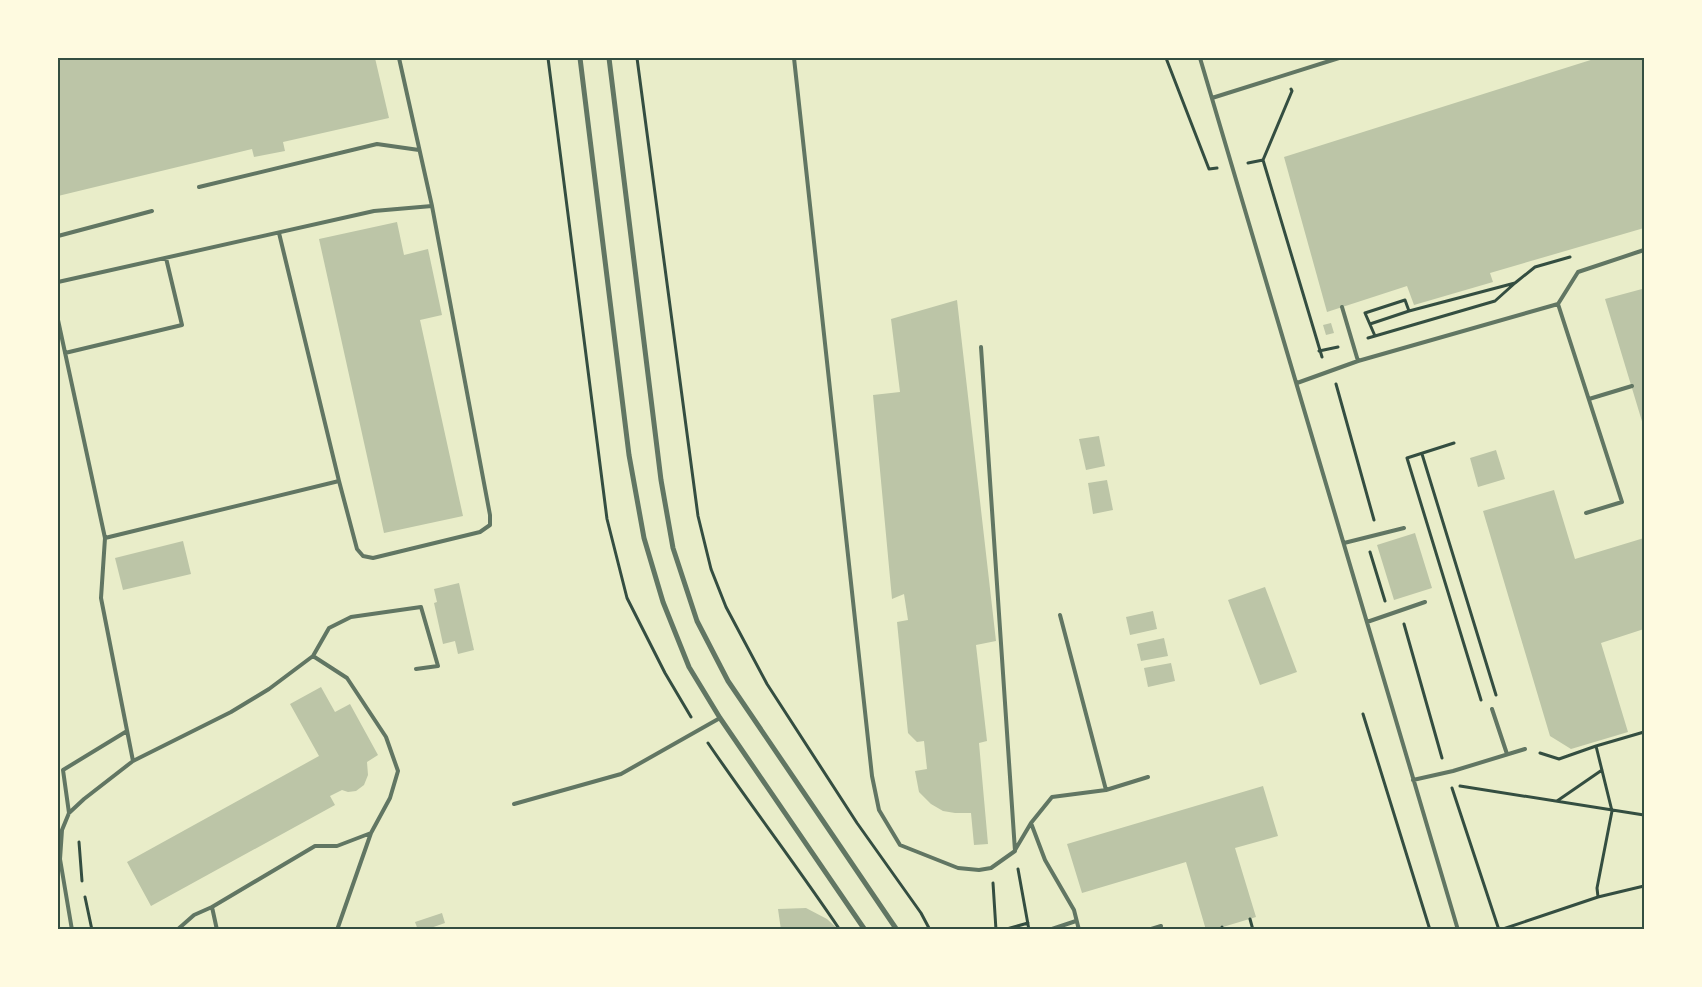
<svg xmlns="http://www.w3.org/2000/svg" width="1702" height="987" font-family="Rubik,sans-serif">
	<rect width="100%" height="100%" fill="#e9edc9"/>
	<path fill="#bcc5a7" d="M58,58h317l14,60 -106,24 2,9 -31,6 -2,-8 -194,47z
		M1597,58h47v170l-154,45 3,9 -79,23 -7,-19 -80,26 -43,-155z
		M397,222l7,33 24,-6 14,66 -22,5 43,196 -79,17 -65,-294z
		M1642,289l2,9v130l-39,-129z
		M957,300l39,341 -20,4 11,96 -8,2 9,101 -14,1 -3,-32h-16l-12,-2 -12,-7 -12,-12 -4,-21 12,-2 -3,-28 -7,1 -9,-9 -11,-111 11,-2 -4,-26 -12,5 -19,-204 27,-3 -9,-73z
		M1331,323l3,10 -8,2 -3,-10z
		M1099,436l6,30 -19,4 -7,-31z
		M1496,450l9,29 -27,8 -8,-29z
		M1107,480l6,30 -20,4 -5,-31z
		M1554,490l21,69 69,-21v91l-43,14 27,89 -57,17 -21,-13 -67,-225z
		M1415,533l17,55 -38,12 -17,-55z
		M183,541l8,33 -68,16 -8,-32z
		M459,583l15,67 -16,4 -3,-13 -12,3 -9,-41 3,-1 -3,-13z
		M1265,587l32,85 -37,13 -32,-85z
		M1153,611l4,18 -27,6 -4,-18z
		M1164,638l4,18 -27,5 -4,-17z
		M1171,663l4,18 -27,6 -4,-19z
		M321,687l14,25 15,-8 28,51 -11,7 1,13 -4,10 -8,6 -8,1 -6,-2 -12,6 5,9 -184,101 -24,-44 192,-106 -29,-52z
		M1263,786l15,50 -43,12 21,69 -43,13h-7l-20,-68 -104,31 -15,-49z
		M806,908l21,11 12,11h-58l-3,-21z
		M442,913l3,10 -20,7h-7l-3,-8z"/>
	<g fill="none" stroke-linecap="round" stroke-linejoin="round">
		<path stroke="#344e41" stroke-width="3" d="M548,58l59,461 20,79 38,75 26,44
			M637,58l61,458 13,53 15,38 41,77 90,139 64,90 9,17
			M1166,58l43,111 8,-1
			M1263,160l29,-69 -1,-2
			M1248,163l15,-3 59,197
			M1515,283l20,-16 35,-10
			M1370,324l39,-13
			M1368,338l7,-2 -10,-23 40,-13 4,11 106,-28 -20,18 -120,35
			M1319,351l19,-4
			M1336,384l38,136
			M1454,443l-47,15 74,242
			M1422,454l74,241
			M1370,552l15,49
			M1404,624l38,134
			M1363,714l67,216
			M708,743c43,63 89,123 132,187
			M1596,746l16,65 -15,77 1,9
			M1540,753l19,6 37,-13 48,-14
			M1460,786l184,29
			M1452,788l47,142
			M1557,801l45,-31
			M79,842l3,39
			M1018,869l11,61
			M993,883l3,47
			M85,897l7,33
			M1250,919l3,11
			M1222,927v3
			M1003,930l25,-7
			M1500,930l98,-33 46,-11"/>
		<path stroke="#617663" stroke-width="4" d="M794,58l78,718 7,34 21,35 58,23 21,2 12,-2 24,-17 -34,-504
			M1200,58l258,872
			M1212,98l127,-40
			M199,187l178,-43 42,6
			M279,233l60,248 18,68 6,7 10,2 107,-26 10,-7v-10l-58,-309 -33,-148
			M58,236l94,-25
			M58,282l316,-71 58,-5
			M1558,304l64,198 -36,11
			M1342,307l16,54
			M58,320l47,218 -4,60 32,163
			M65,353l117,-28 -16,-67
			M1297,383l61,-22 200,-57 20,-32 66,-22
			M1589,399l43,-13
			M105,538l234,-57
			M1344,543l60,-15
			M1060,615l46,175
			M1367,622l58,-20
			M313,656l16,-28 22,-11 70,-10 17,59 -22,3
			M1492,709l15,45
			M1413,780l40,-9 72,-22
			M514,804l107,-30 99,-56
			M69,813l-6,-43 64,-39
			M1031,823l14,37 29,50 5,20
			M1015,850l16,-27 21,-26 54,-7 42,-13
			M72,930l-12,-71 2,-29 7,-17 15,-14 49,-38 98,-49 38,-23 44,-33 34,22 39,59 12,34 -8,27 -19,35 -34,13h-22l-103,61 5,23
			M177,930l17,-15 18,-8
			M337,930l34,-97
			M1049,930l27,-9
			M1148,930l13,-4"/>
		<path stroke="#617663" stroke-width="5" d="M580,58l49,397 15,83 19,64 26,65 31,51 145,212
			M609,58l52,422 12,68 24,73 31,60 169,249"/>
	</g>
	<rect width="1702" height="987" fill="none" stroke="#fefae0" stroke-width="118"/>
	<rect x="59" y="59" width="1584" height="869" fill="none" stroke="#344e41" stroke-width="2"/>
</svg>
